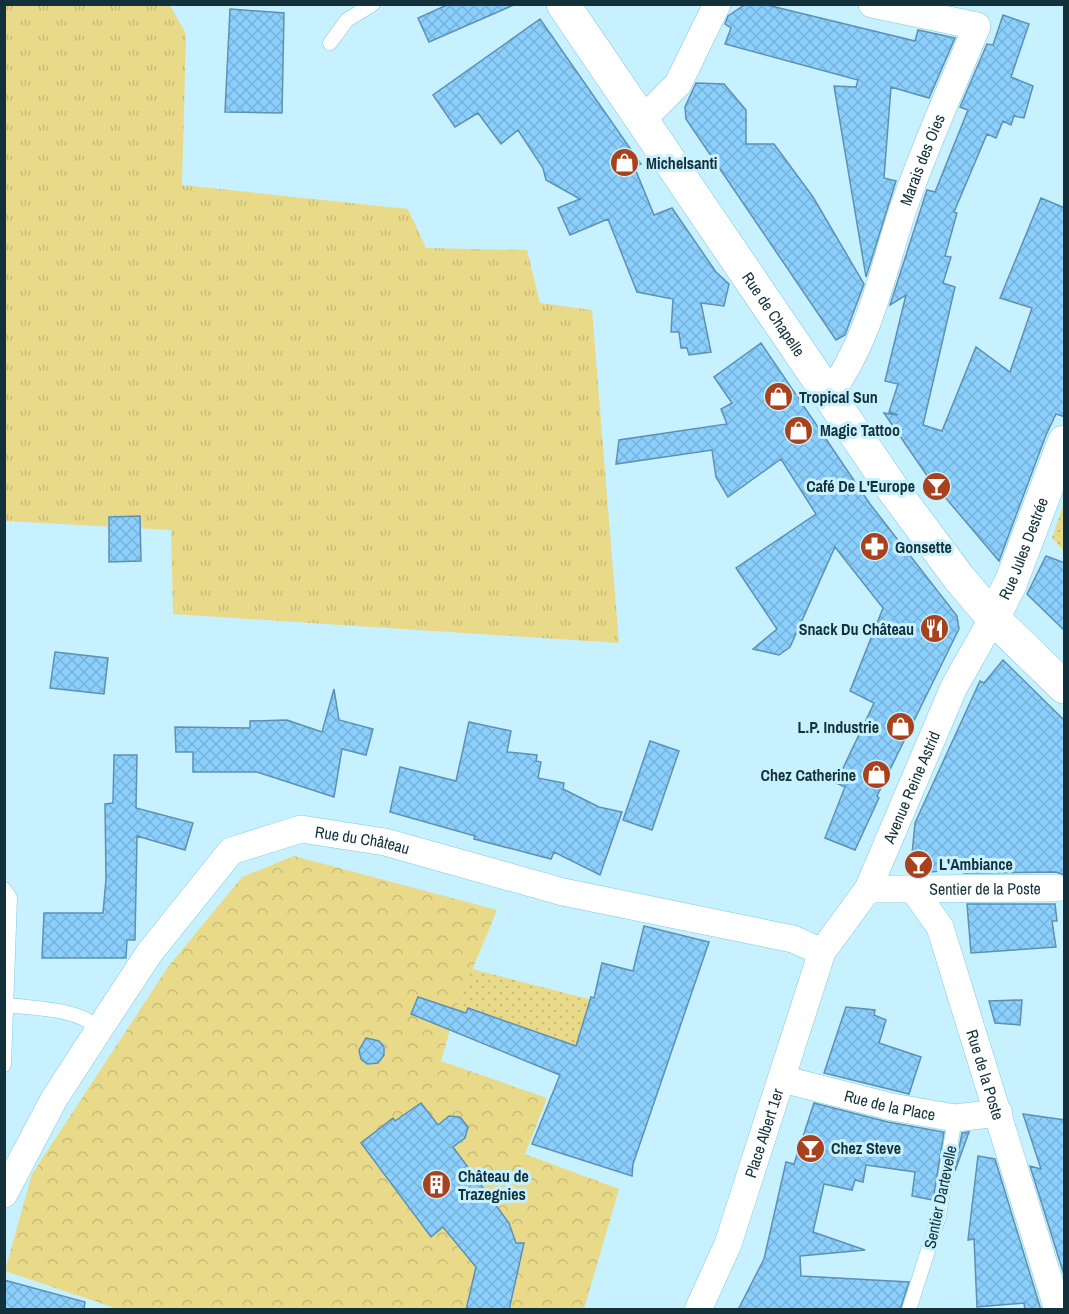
<svg xmlns="http://www.w3.org/2000/svg" width="1069" height="1314" font-family="'Archivo Narrow',sans-serif">
	<defs>
		<pattern id="grass-tufts" width="24" height="20" patternUnits="userSpaceOnUse" patternTransform="scale(1.5)"><rect width="24" height="20" fill="#e9da8a"/><path d="M3 7l-1-3M5 7V3M7 7l1-3M15 17l-1-3M17 17v-4M19 17l1-3" fill="none" stroke="#c7bc78"/></pattern>
		<pattern id="park-crowns" width="20" height="18" patternUnits="userSpaceOnUse" patternTransform="scale(1.5)"><rect width="20" height="18" fill="#e9da8a"/><path d="M2 6a3 3 0 1 1 6 0M12 15a3 3 0 1 1 6 0" fill="none" stroke="#c7bc78"/></pattern>
		<pattern id="garden-dots" width="8" height="8" patternUnits="userSpaceOnUse" patternTransform="scale(1.5)"><rect width="8" height="8" fill="#e9da8a"/><path d="M2 2h.1M6 6h.1" fill="none" stroke="#c7bc78" stroke-width="1.8" stroke-linecap="round"/></pattern>
		<pattern id="building-cross-hatch" width="8" height="8" patternUnits="userSpaceOnUse" patternTransform="scale(1.5)"><rect width="8" height="8" fill="#8bcffd"/><path d="M0 0l8 8M0 8l8-8" fill="none" stroke="#77b2da"/></pattern>
	</defs>
	<rect width="100%" height="100%" fill="#c7f1fe"/>
	<path fill="url(#grass-tufts)" d="M4,5h166l16,29 -4,151 226,24 18,39 101,2 13,53 52,7 27,333 -446,-29 -2,-84 -166,-9z"/>
	<path fill="url(#park-crowns)" d="M294,856l203,54 -41,99 -15,52 106,37 -22,56 94,35 -35,120h-466l-113,-38 27,-97 136,-207 74,-90z"/>
	<path fill="url(#garden-dots)" d="M1064,503v48l-12,-13z
		M472,969l128,33 -18,51 -126,-44z"/>
	<path fill="url(#building-cross-hatch)" stroke="#5c91b4" stroke-width="1.5" d="M449,4h67l-87,38 -11,-24z
		M746,4h17l152,37 3,-11 37,8 -26,60 -38,-11 -7,91 12,3 -30,96 -32,-191 22,1 2,-7 -133,-36 6,-16 -6,-4 3,-8z
		M230,9l54,4 -2,100 -57,-1z
		M1003,15l26,9 -18,53 22,9 -9,32 -10,-2 -3,9 -8,-4 -7,17 -9,-4 -33,78 3,1 -12,43 6,1 -8,26 12,4 -32,138 19,6 34,-84 34,25 22,-64 -32,-10 41,-100 24,10v209l-9,-3 -10,21 -47,126 -71,-84 -44,-64 14,2 -9,-3 9,-28 -13,-3 21,-86 -16,10 37,-115 8,2 33,-82 -8,-3 27,-63 6,1z
		M540,19l101,145 -7,2 20,49 18,-7 44,64 13,12 -5,22 -23,-3 10,49 -22,3 -2,-7h-6l-2,-16h-8l2,-33 -36,-7 -29,-73 -38,16 -12,-27 22,-9 -34,-19 -3,-12 -25,-38 -17,14 -23,-31 -23,14 -22,-32z
		M696,83l28,1 22,26v34h28l39,53 51,87 -19,51 -9,5 -150,-221 -1,-12z
		M761,343l109,161 87,112 2,13 -82,167 2,2 -24,52 -30,-12 20,-51 -9,-4 38,-80 -24,-12 33,-83 -48,-61 -45,100 -11,8 -26,-6 24,-20 -41,-61 80,-54 -35,-55 -53,38 -12,-20 -4,-27 -96,14 3,-24 108,-16 -6,-15 11,-6 -18,-26z
		M140,516l1,45 -32,1v-45z
		M1046,556l19,7v68l-38,-37z
		M55,652l53,6 -4,36 -54,-6z
		M1003,660l62,61v154l-9,-3 -92,1v-4l-45,4 -8,-9 4,-41 65,-142 4,2z
		M334,689l5,31 34,9 -7,26 -24,-6 -8,48 -77,-25h-64v-20h-17l-1,-25 75,1v-7l37,-1 35,12z
		M469,722l42,9 -4,21 30,3 -1,6 5,1 -3,16 26,5 -1,6 36,18 23,5 -22,63 -46,-23 -3,7 -77,-20 1,-3 -85,-24 10,-45 56,14z
		M650,741l29,10 -27,79 -29,-10z
		M114,755h23l-1,53 57,15 -8,27 -48,-14 -2,104h-8l-1,18h-84l2,-45h59l3,-34 -1,-75 8,-1z
		M967,904h88l2,17h-5l4,26 -85,6z
		M644,926l65,16 -76,222 -1,12 -100,-32 28,-69 -149,-61 7,-17 48,16 2,-5 108,38 15,-49 3,1 8,-35 31,8z
		M1022,1000l-2,25 -25,-2 -6,-22z
		M846,1007l29,3 -1,5 12,5 -7,23 42,14 -12,37 -85,-21z
		M366,1038l13,3 5,6v8l-6,8 -11,1 -6,-5 -2,-9z
		M421,1103l17,22 11,-9 11,1 8,10 -3,11 -12,9 56,76 7,20h8l-15,67h-43l10,-43 -33,-40 -12,10 -70,-94 32,-25 2,3z
		M814,1103l74,19 56,10 -11,68 -21,-4 3,-24 -49,-7 -3,17 -8,-2 -3,10 -28,-6 -11,48 52,18 -65,6 1,20 108,6 -9,28h-162l26,-51 22,-97 8,2z
		M1023,1114l42,6v158l-35,-112 11,3z
		M969,1132l-14,39 7,-38z
		M978,1156l17,3 46,151h-16l-1,-7 -47,4 -3,-68 -6,1z
		M4,1280l81,22 -1,8h-80z"/>
	<g fill="none" stroke-linecap="round" stroke-linejoin="round">
		<defs>
			<path id="service" d="M330,43l17,-23 26,-16
				M4,889l6,9 -6,167
				M8,1005c32,4 66,3 92,23
				M909,1310l30,-94 16,-98"/>
			<g id="minor">
				<path d="M642,120l36,-36 39,-80"/>
				<path id="s1" d="M829,395c41,-56 53,-122 74,-186 22,-62 49,-123 74,-183l-105,-22"/>
				<path id="s2" d="M868,889h45l27,38 118,383"/>
				<path id="s3" d="M913,889l143,-1"/>
				<path id="s4" d="M782,1079l110,28 63,11 44,-5"/>
				<path id="s5" d="M4,1194l50,-95 46,-71 50,-76 81,-101 70,-22 84,13 178,50 230,47 29,13"/>
				<path id="s6" d="M698,1310l30,-66 94,-292 46,-63 86,-202 39,-69"/>
			</g>
			<g id="tertiary">
				<path id="s7" d="M993,618l18,-36 53,-140"/>
			</g>
			<g id="secondary">
				<path id="s8" d="M563,4l329,484 67,90 34,40 71,69"/>
			</g>
		</defs>
		<use href="#service" stroke="#81c8dd" stroke-width="15"/>
		<use href="#minor" stroke="#81c8dd" stroke-width="28"/>
		<use href="#tertiary" stroke="#81c8dd" stroke-width="34"/>
		<use href="#secondary" stroke="#81c8dd" stroke-width="34"/>
		<use href="#service" stroke="#fff" stroke-width="14"/>
		<use href="#minor" stroke="#fff" stroke-width="27"/>
		<use href="#tertiary" stroke="#fff" stroke-width="33"/>
		<use href="#secondary" stroke="#fff" stroke-width="33"/>
	</g>
	<defs>
		<symbol id="shop-disc" viewBox="-11 -11 22 22"><circle r="9.5" fill="#a8411d" stroke="#c7f1fe"/><path d="M-5-2.5h2.3a2.7 3.5 0 0 1 5.4 0H5L5.5 6h-11ZM-1.5-2.5h3a1.5 2.3 0 0 0-3 0Z" fill="#fff"/></symbol>
		<symbol id="bar-disc" viewBox="-11 -11 22 22"><circle r="9.5" fill="#a8411d" stroke="#c7f1fe"/><path d="M-6-5H6L.8 .8V4.5H3.5V6h-7V4.5H-.8V.8Z" fill="#fff"/></symbol>
		<symbol id="pharmacy-disc" viewBox="-11 -11 22 22"><circle r="9.5" fill="#a8411d" stroke="#c7f1fe"/><path d="M-2-6h4v4h4v4h-4v4h-4v-4h-4v-4h4Z" fill="#fff"/></symbol>
		<symbol id="restaurant-disc" viewBox="-11 -11 22 22"><circle r="9.5" fill="#a8411d" stroke="#c7f1fe"/><path d="M-5-6h1v4h1v-4h1v4h1v-4h1v5L-1.5 .5V6h-2V.5L-5-1ZM5-6V6H3V1.5H1.5Q1.5-4 5-6Z" fill="#fff"/></symbol>
		<symbol id="building-disc" viewBox="-11 -11 22 22"><circle r="9.5" fill="#a8411d" stroke="#c7f1fe"/><path d="M-4-6H4V6H1V3H-1V6H-4ZM-2.5-4.3h1.7v1.8h-1.7ZM.8-4.3h1.7v1.8H.8ZM-2.5-1h1.7V.8h-1.7ZM.8-1h1.7V.8H.8Z" fill="#fff"/></symbol>
	</defs>
	<g fill-rule="evenodd">
		<use href="#shop-disc" x="608" y="146" width="33" height="33"/>
		<use href="#shop-disc" x="762" y="380" width="33" height="33"/>
		<use href="#shop-disc" x="782" y="414" width="33" height="33"/>
		<use href="#bar-disc" x="920" y="470" width="33" height="33"/>
		<use href="#pharmacy-disc" x="858" y="530" width="33" height="33"/>
		<use href="#restaurant-disc" x="918" y="612" width="33" height="33"/>
		<use href="#shop-disc" x="884" y="710" width="33" height="33"/>
		<use href="#shop-disc" x="860" y="758" width="33" height="33"/>
		<use href="#bar-disc" x="902" y="848" width="33" height="33"/>
		<use href="#bar-disc" x="794" y="1132" width="33" height="33"/>
		<use href="#building-disc" x="420" y="1168" width="33" height="33"/>
	</g>
	<g text-anchor="middle" dominant-baseline="central" stroke-width="6" stroke-linejoin="round" paint-order="stroke">
		<g font-size="16" fill="#13313a" stroke="#c7f1fe">
			<text stroke="none"><textPath href="#s1" startOffset="254">Marais des Oies</textPath></text>
			<text stroke="none"><textPath href="#s8" startOffset="375">Rue de Chapelle</textPath></text>
			<text stroke="none"><textPath href="#s7" startOffset="76">Rue Jules Destrée</textPath></text>
			<text stroke="none"><textPath href="#s6" startOffset="568">Avenue Reine Astrid</textPath></text>
			<text stroke="none"><textPath href="#s5" startOffset="548">Rue du Château</textPath></text>
			<text stroke="none"><textPath href="#s3" startOffset="72">Sentier de la Poste</textPath></text>
			<text stroke="none"><textPath href="#s2" startOffset="246">Rue de la Poste</textPath></text>
			<text stroke="none"><textPath href="#s4" startOffset="111">Rue de la Place</textPath></text>
			<text stroke="none"><textPath href="#s6" startOffset="189">Place Albert 1er</textPath></text>
			<text transform="translate(940 1197) rotate(-78)">Sentier Dartevelle</text>
		</g>
		<g font-size="16" font-weight="bold" fill="#13313a" stroke="#c7f1fe" text-anchor="start">
			<text x="646" y="163">Michelsanti</text>
			<text x="799" y="397">Tropical Sun</text>
			<text x="820" y="430">Magic Tattoo</text>
			<text x="915" y="486" text-anchor="end">Café De L'Europe</text>
			<text x="895" y="547">Gonsette</text>
			<text x="914" y="629" text-anchor="end">Snack Du Château</text>
			<text x="879" y="727" text-anchor="end">L.P. Industrie</text>
			<text x="856" y="775" text-anchor="end">Chez Catherine</text>
			<text x="939" y="864">L'Ambiance</text>
			<text x="831" y="1148">Chez Steve</text>
			<text x="458" y="1176">Château de<tspan x="458" dy="18">Trazegnies</tspan></text>
		</g>
	</g>
	<rect width="1069" height="1314" fill="none" stroke="#13313a" stroke-width="12"/>
</svg>
